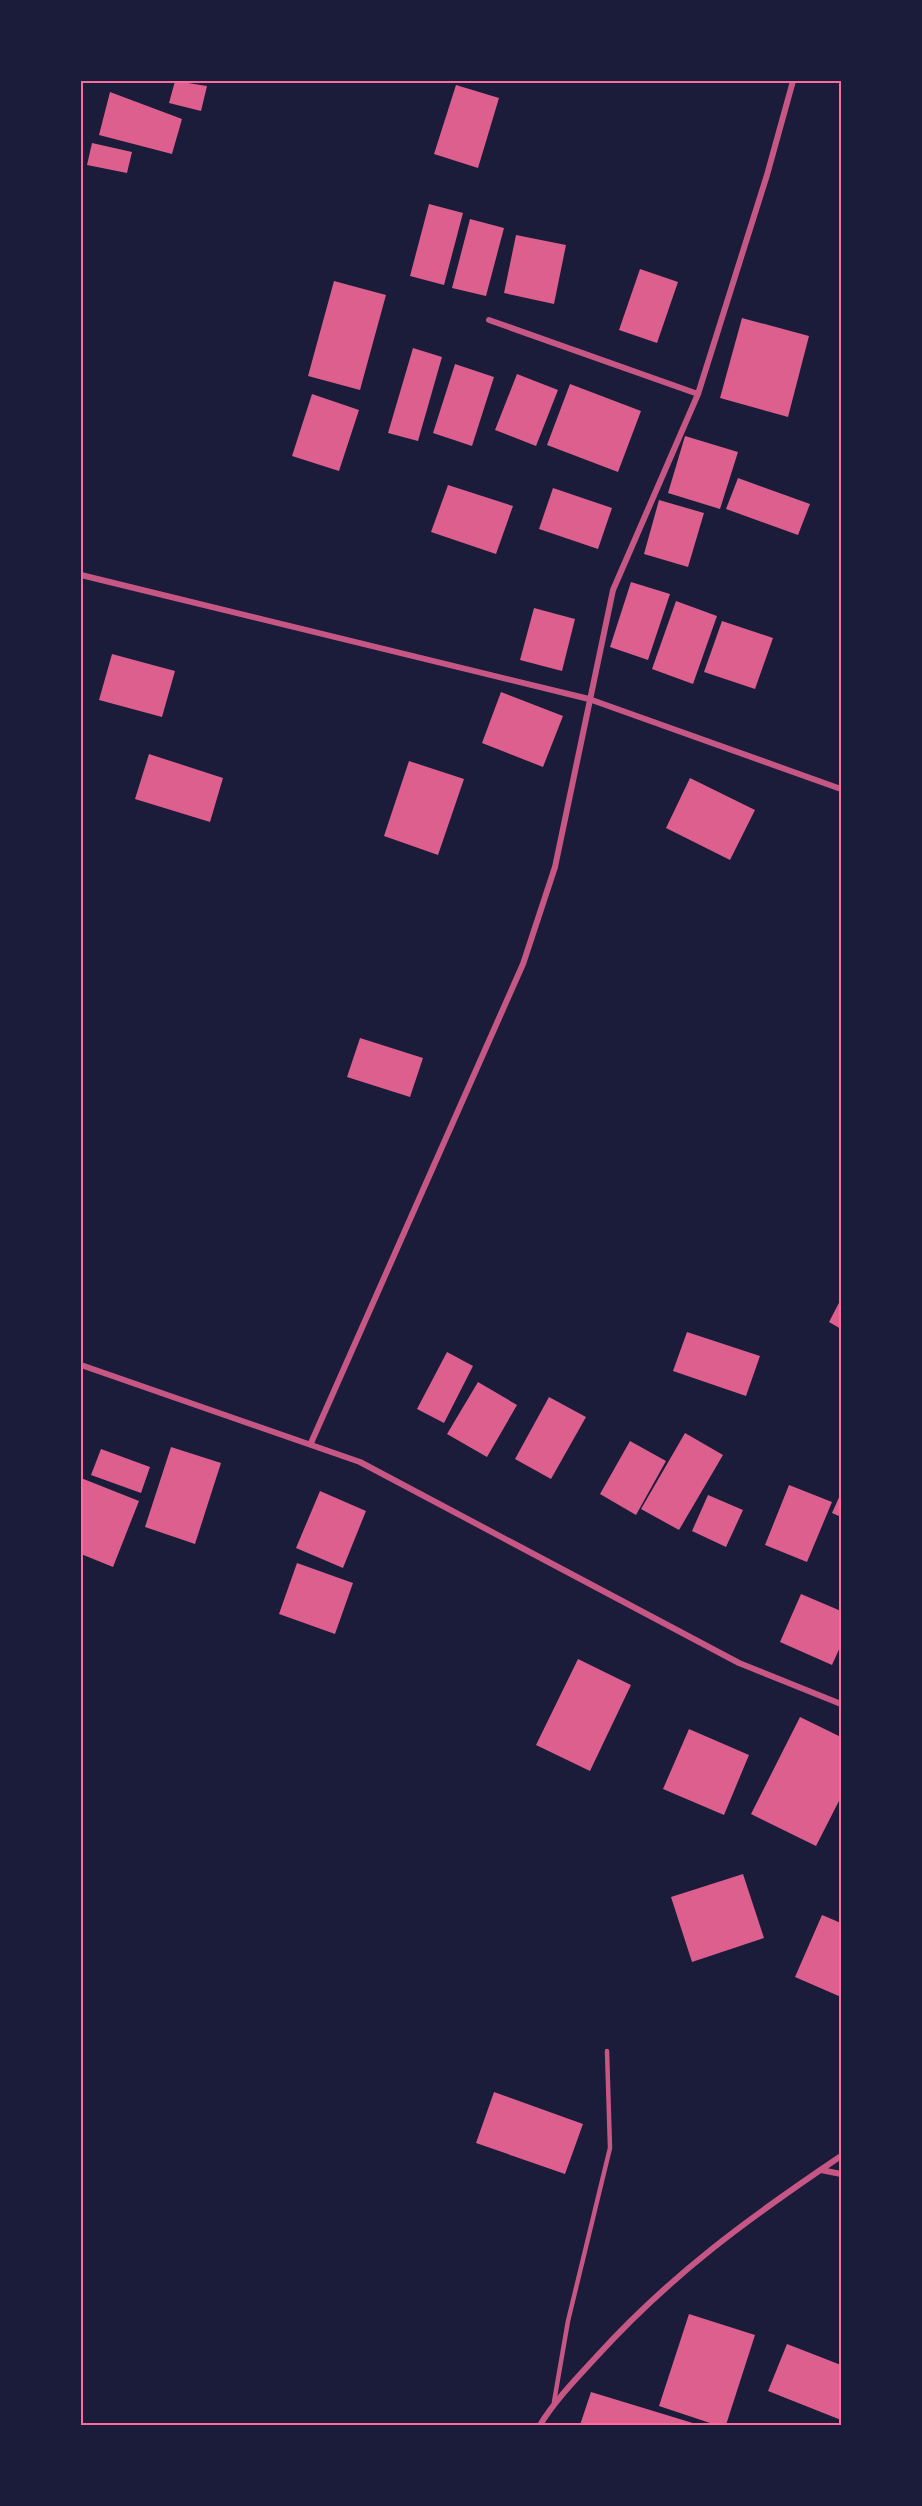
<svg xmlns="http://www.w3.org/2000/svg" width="922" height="2506" font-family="'Golos Text',sans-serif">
	<rect width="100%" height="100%" fill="#1b1b3a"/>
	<path fill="#dd5f8e" d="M175,81l32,5 -6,25 -32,-8z
		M456,85l43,13 -21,70 -44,-14z
		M110,92l72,27 -10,35 -73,-19z
		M92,143l40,9 -5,21 -40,-8z
		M429,204l34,9 -19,72 -34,-9z
		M470,219l34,9 -18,68 -34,-8z
		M516,235l50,10 -12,59 -50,-11z
		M640,269l38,13 -21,61 -38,-13z
		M334,281l52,14 -26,95 -52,-14z
		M742,318l67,18 -21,81 -68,-19z
		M413,348l29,9 -24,84 -30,-8z
		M455,364l39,13 -22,69 -39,-13z
		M517,374l41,16 -22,56 -41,-16z
		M570,384l71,27 -23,61 -71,-27z
		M312,394l47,16 -20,61 -47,-15z
		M685,436l53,16 -18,57 -52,-16z
		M738,478l72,26 -12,31 -72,-26z
		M448,485l65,21 -17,48 -65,-22z
		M553,488l59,20 -14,41 -59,-20z
		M659,500l45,13 -16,54 -44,-13z
		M631,582l39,12 -22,66 -38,-13z
		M676,601l41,15 -24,68 -41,-15z
		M534,608l41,11 -13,52 -42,-11z
		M722,621l51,17 -18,51 -51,-17z
		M112,654l63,17 -13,46 -63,-17z
		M501,692l62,24 -20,51 -61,-24z
		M149,754l74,24 -13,44 -75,-23z
		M409,761l55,18 -26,76 -54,-19z
		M690,778l65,32 -25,50 -64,-32z
		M360,1038l63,20 -13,39 -63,-20z
		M841,1299v30l-12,-7z
		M687,1332l73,24 -14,40 -73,-25z
		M447,1352l26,14 -29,57 -27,-14z
		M478,1382l39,23 -30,52 -40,-23z
		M549,1397l37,20 -35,62 -36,-20z
		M685,1433l38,22 -44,75 -38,-21z
		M630,1441l36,20 -30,54 -36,-21z
		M171,1447l50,16 -26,81 -50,-17z
		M101,1449l49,18 -9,26 -50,-18z
		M81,1478l58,23 -26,66 -32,-13z
		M789,1485l43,17 -25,60 -42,-17z
		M320,1491l46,20 -23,57 -47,-20z
		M841,1493v24l-9,-4z
		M708,1495l35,15 -17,37 -34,-16z
		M297,1563l56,20 -18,51 -56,-20z
		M801,1594l40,17v34l-9,20 -52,-23z
		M578,1659l53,26 -41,86 -54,-26z
		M800,1717l41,20v60l-25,49 -65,-32z
		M689,1729l60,26 -25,60 -61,-26z
		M743,1874l21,64 -72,24 -21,-65z
		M822,1915l19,8v74l-46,-20z
		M494,2092l89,32 -18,50 -89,-31z
		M689,2314l66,21 -29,90h-10l-57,-19z
		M787,2344l54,21v55l-73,-29z
		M591,2392l105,32v1h-116z"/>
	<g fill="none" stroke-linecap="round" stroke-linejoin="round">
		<path stroke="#c65784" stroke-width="4.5" d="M554,2402l14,-81 42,-173 -3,-97"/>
		<path stroke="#c65784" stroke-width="6" d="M489,320l209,74
			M81,575l508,124 252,90
			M81,1365l279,97 379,201 102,41
			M311,1443l212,-479 32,-97 58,-277 85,-196 69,-219 26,-94
			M821,2170l20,4
			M540,2425c16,-26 37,-47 58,-70 75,-82 151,-137 243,-199"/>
	</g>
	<rect width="922" height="2506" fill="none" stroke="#1b1b3a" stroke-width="165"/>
	<rect x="82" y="82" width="758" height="2342" fill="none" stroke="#ff6b9d" stroke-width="2"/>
</svg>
